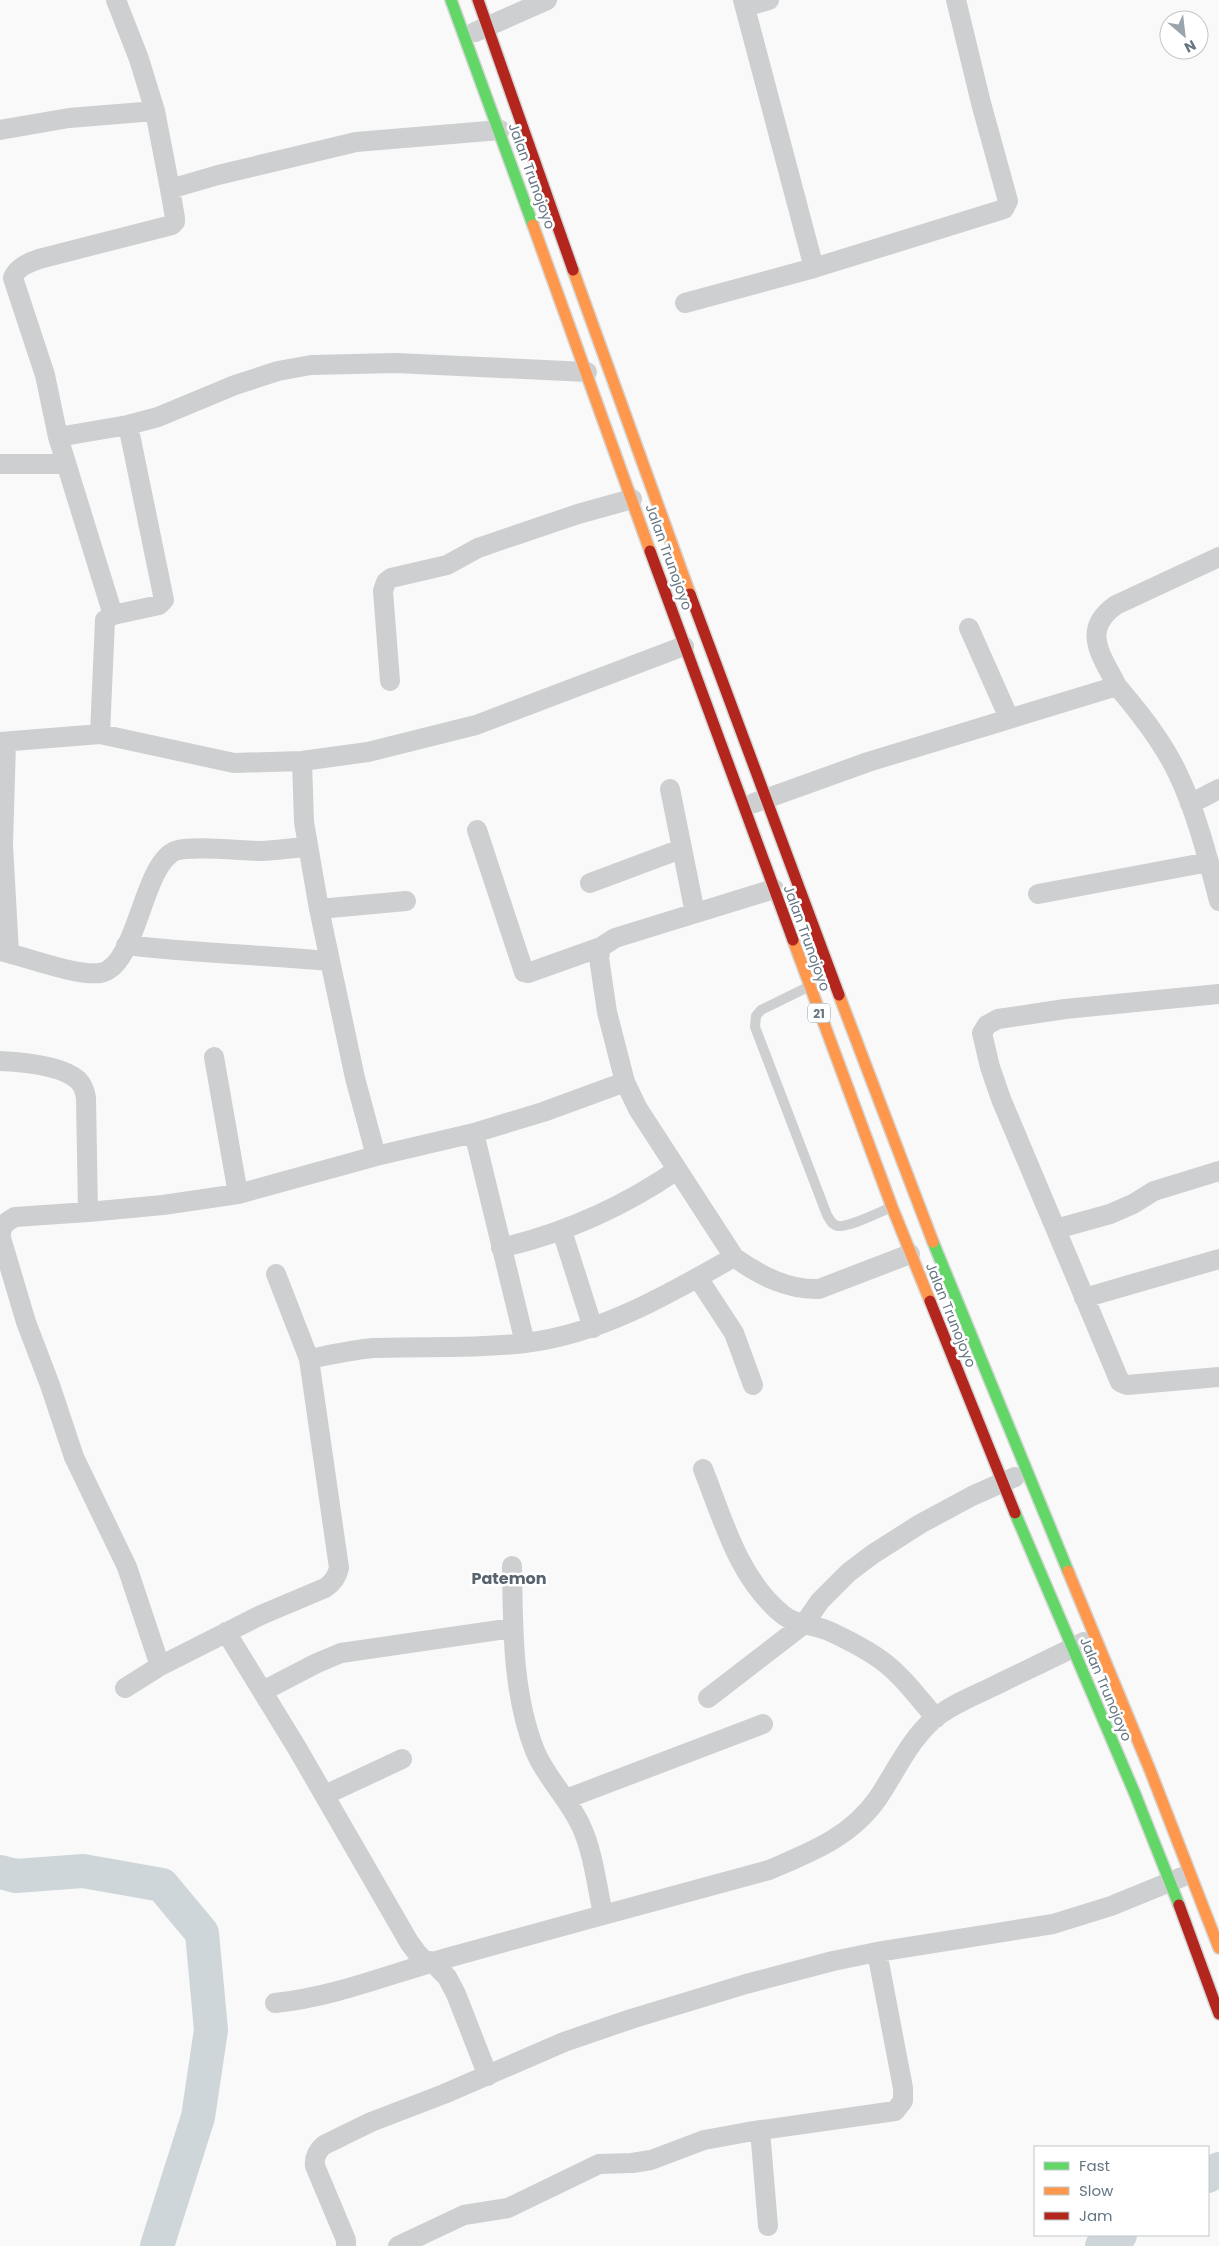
<svg xmlns="http://www.w3.org/2000/svg" width="1219" height="2246" font-family="Poppins,sans-serif">
	<rect width="100%" height="100%" fill="#f9f9f9"/>
	<g fill="none" stroke-linecap="round" stroke-linejoin="round">
		<path stroke="#ced6d9" stroke-width="34" d="M0,1872l16,4 67,-5 79,14 40,48 9,97 -13,87 -41,129
			M1208,2176l11,-7
			M1102,2246l18,-11"/>
		<defs>
			<path id="fast" d="M451,0l82,225
				M933,1242l135,329
				M1015,1513l120,281 44,111"/>
			<path id="slow" d="M533,225l117,326
				M573,270l117,324
				M793,940l99,267 38,94
				M839,995l94,247
				M1068,1571l82,199 69,178"/>
			<path id="jam" d="M478,0l95,270
				M650,551l143,389
				M690,594l149,401
				M930,1301l85,212
				M1179,1905l40,109"/>
		</defs>
		<use href="#fast" stroke="#d5d6d6" stroke-width="14"/>
		<use href="#slow" stroke="#d5d6d6" stroke-width="14"/>
		<use href="#jam" stroke="#d5d6d6" stroke-width="14"/>
		<path stroke="#cecfd0" stroke-width="10" d="M810,986l-49,24 -5,6 -1,11 72,188c3,5 5,10 11,11 13,1 41,-14 54,-19"/>
		<path stroke="#cecfd0" stroke-width="20" d="M743,0l71,268
			M745,7l24,-7
			M475,32l72,-32
			M155,111l15,78 48,-14 138,-33 144,-12
			M0,130l69,-12 86,-7 -16,-52 -23,-59
			M685,303l129,-35 190,-59 4,-8 -27,-98 -25,-103
			M58,437l70,-12 30,-8 77,-32 43,-14 33,-6 85,-2 191,9
			M0,464h66
			M113,615l-55,-178 -13,-62 -32,-97c4,-11 15,-15 26,-19l133,-34 3,-3v-4l-5,-29
			M969,628l40,90
			M390,681l-7,-90 3,-9 5,-4 56,-13 31,-17 38,-13 62,-21 54,-15
			M1117,686c-15,-30 -37,-56 -1,-81l103,-48
			M100,734l5,-114 8,-5 46,-10 5,-5 -36,-175
			M0,742l100,-8 134,29 68,-2 66,-9 108,-27 208,-79
			M6,742l-3,103 6,108
			M302,761l2,61 15,87 36,169 21,78
			M670,789l25,124
			M754,803l114,-41 249,-76c23,27 46,56 61,88 19,40 30,85 41,127
			M1190,804l29,-15
			M477,830l47,142 4,1 73,-26
			M590,883l91,-34
			M774,889l-159,49 -14,9 -2,11 8,54 18,70 13,27 96,148c25,18 53,33 85,32l91,-35
			M1038,894l171,-32
			M319,909l87,-8
			M126,945c68,8 136,10 204,16
			M0,951c27,6 75,25 100,22 37,-5 42,-108 75,-122 16,-6 68,0 87,0 15,-1 31,-3 46,-4
			M1219,994l-154,15 -67,10 -11,6 -5,8 8,34 11,32 119,283 7,3 92,-8
			M214,1057l24,137
			M0,1061c21,1 61,4 78,19 5,5 7,11 8,18l2,114 -73,5c-10,5 -15,10 -14,21l25,84 24,63 24,72 53,110 33,99
			M474,1133l51,210
			M88,1212l75,-7 75,-11 138,-38 98,-23 69,-21 82,-30
			M1056,1229l54,-15 23,-10 21,-13 65,-20
			M562,1231l31,97
			M501,1248c64,-15 122,-41 176,-78
			M698,1278l36,55 19,52
			M1084,1298l135,-39
			M309,1359c21,-4 42,-9 64,-11 50,-2 101,1 152,-5 76,-9 144,-49 209,-86
			M703,1469c20,50 35,109 79,145 14,12 33,10 49,18 17,8 35,17 50,28 21,15 38,39 55,58
			M512,1566c1,62 0,127 23,185 11,27 34,48 46,75 12,25 16,61 22,88
			M226,1632l71,116 112,194 8,11 6,6 9,3 15,15 9,17 32,82
			M125,1688l35,-22 101,-51 64,-27c8,-5 12,-11 14,-20l-30,-209 -33,-85
			M263,1691l54,-28 24,-10 172,-25
			M708,1698l96,-74 16,-23 29,-29 24,-18 47,-30 52,-28 43,-19
			M325,1795l77,-36
			M566,1799l197,-75
			M275,2003c59,-6 115,-29 172,-45 107,-30 215,-59 322,-88 42,-18 82,-33 109,-72 18,-27 32,-59 57,-80 16,-13 38,-22 57,-31 30,-15 61,-29 92,-45
			M760,2130l8,96
			M346,2246v-6l-31,-74c-1,-9 2,-15 9,-21l47,-23 73,-28 120,-52 67,-23 115,-35 87,-23 44,-9 176,-28 58,-18 71,-29
			M398,2246l66,-31 44,-7 91,-44 33,-1 19,-3 53,-20 44,-8 147,-21 8,-10v-13l-26,-136"/>
		<use href="#fast" stroke="#63d668" stroke-width="11"/>
		<use href="#slow" stroke="#ff974d" stroke-width="11"/>
		<use href="#jam" stroke="#b3261e" stroke-width="11"/>
	</g>
	<g text-anchor="middle" dominant-baseline="central" stroke-width="5" stroke-linejoin="round" paint-order="stroke">
		<rect fill="#fff" stroke="#939fa8" stroke-width="1" x="808" y="1003.5" width="22" height="19" rx="4"/>
		<g font-size="12" font-weight="bold" fill="#657683">
			<text x="819" y="1013">21</text>
		</g>
		<g font-size="14" fill="#657683" stroke="#fff">
			<text transform="translate(532 176) rotate(70)">Jalan Trunojoyo</text>
			<text transform="translate(669 557) rotate(70)">Jalan Trunojoyo</text>
			<text transform="translate(807 938) rotate(70)">Jalan Trunojoyo</text>
			<text transform="translate(951 1315) rotate(68)">Jalan Trunojoyo</text>
			<text transform="translate(1106 1689) rotate(67)">Jalan Trunojoyo</text>
		</g>
		<g font-size="16" font-weight="bold" fill="#57646e" stroke="#fff">
			<text x="509" y="1578">Patemon</text>
		</g>
	</g>
	<rect x="1034" y="2146" width="175" height="90" fill="#ffffff" stroke="#c1c8cd"/>
	<rect x="1044" y="2162" width="25" height="8" fill="#63d668" stroke="#c1c8cd"/>
	<text x="1079" y="2171" font-size="15" fill="#657683">Fast</text>
	<rect x="1044" y="2187" width="25" height="8" fill="#ff974d" stroke="#c1c8cd"/>
	<text x="1079" y="2196" font-size="15" fill="#657683">Slow</text>
	<rect x="1044" y="2212" width="25" height="8" fill="#b3261e" stroke="#c1c8cd"/>
	<text x="1079" y="2221" font-size="15" fill="#657683">Jam</text>
	<g transform="translate(1184 35) rotate(152)"><circle r="24" fill="#ffffff" stroke="#c1c8cd"/>
	<path d="M0-4L9 19L0 12L-9 19Z" fill="#99a4ac"/>
	<text y="-8" font-size="14" font-weight="bold" text-anchor="middle" fill="#657683">N</text>
	</g>
</svg>
